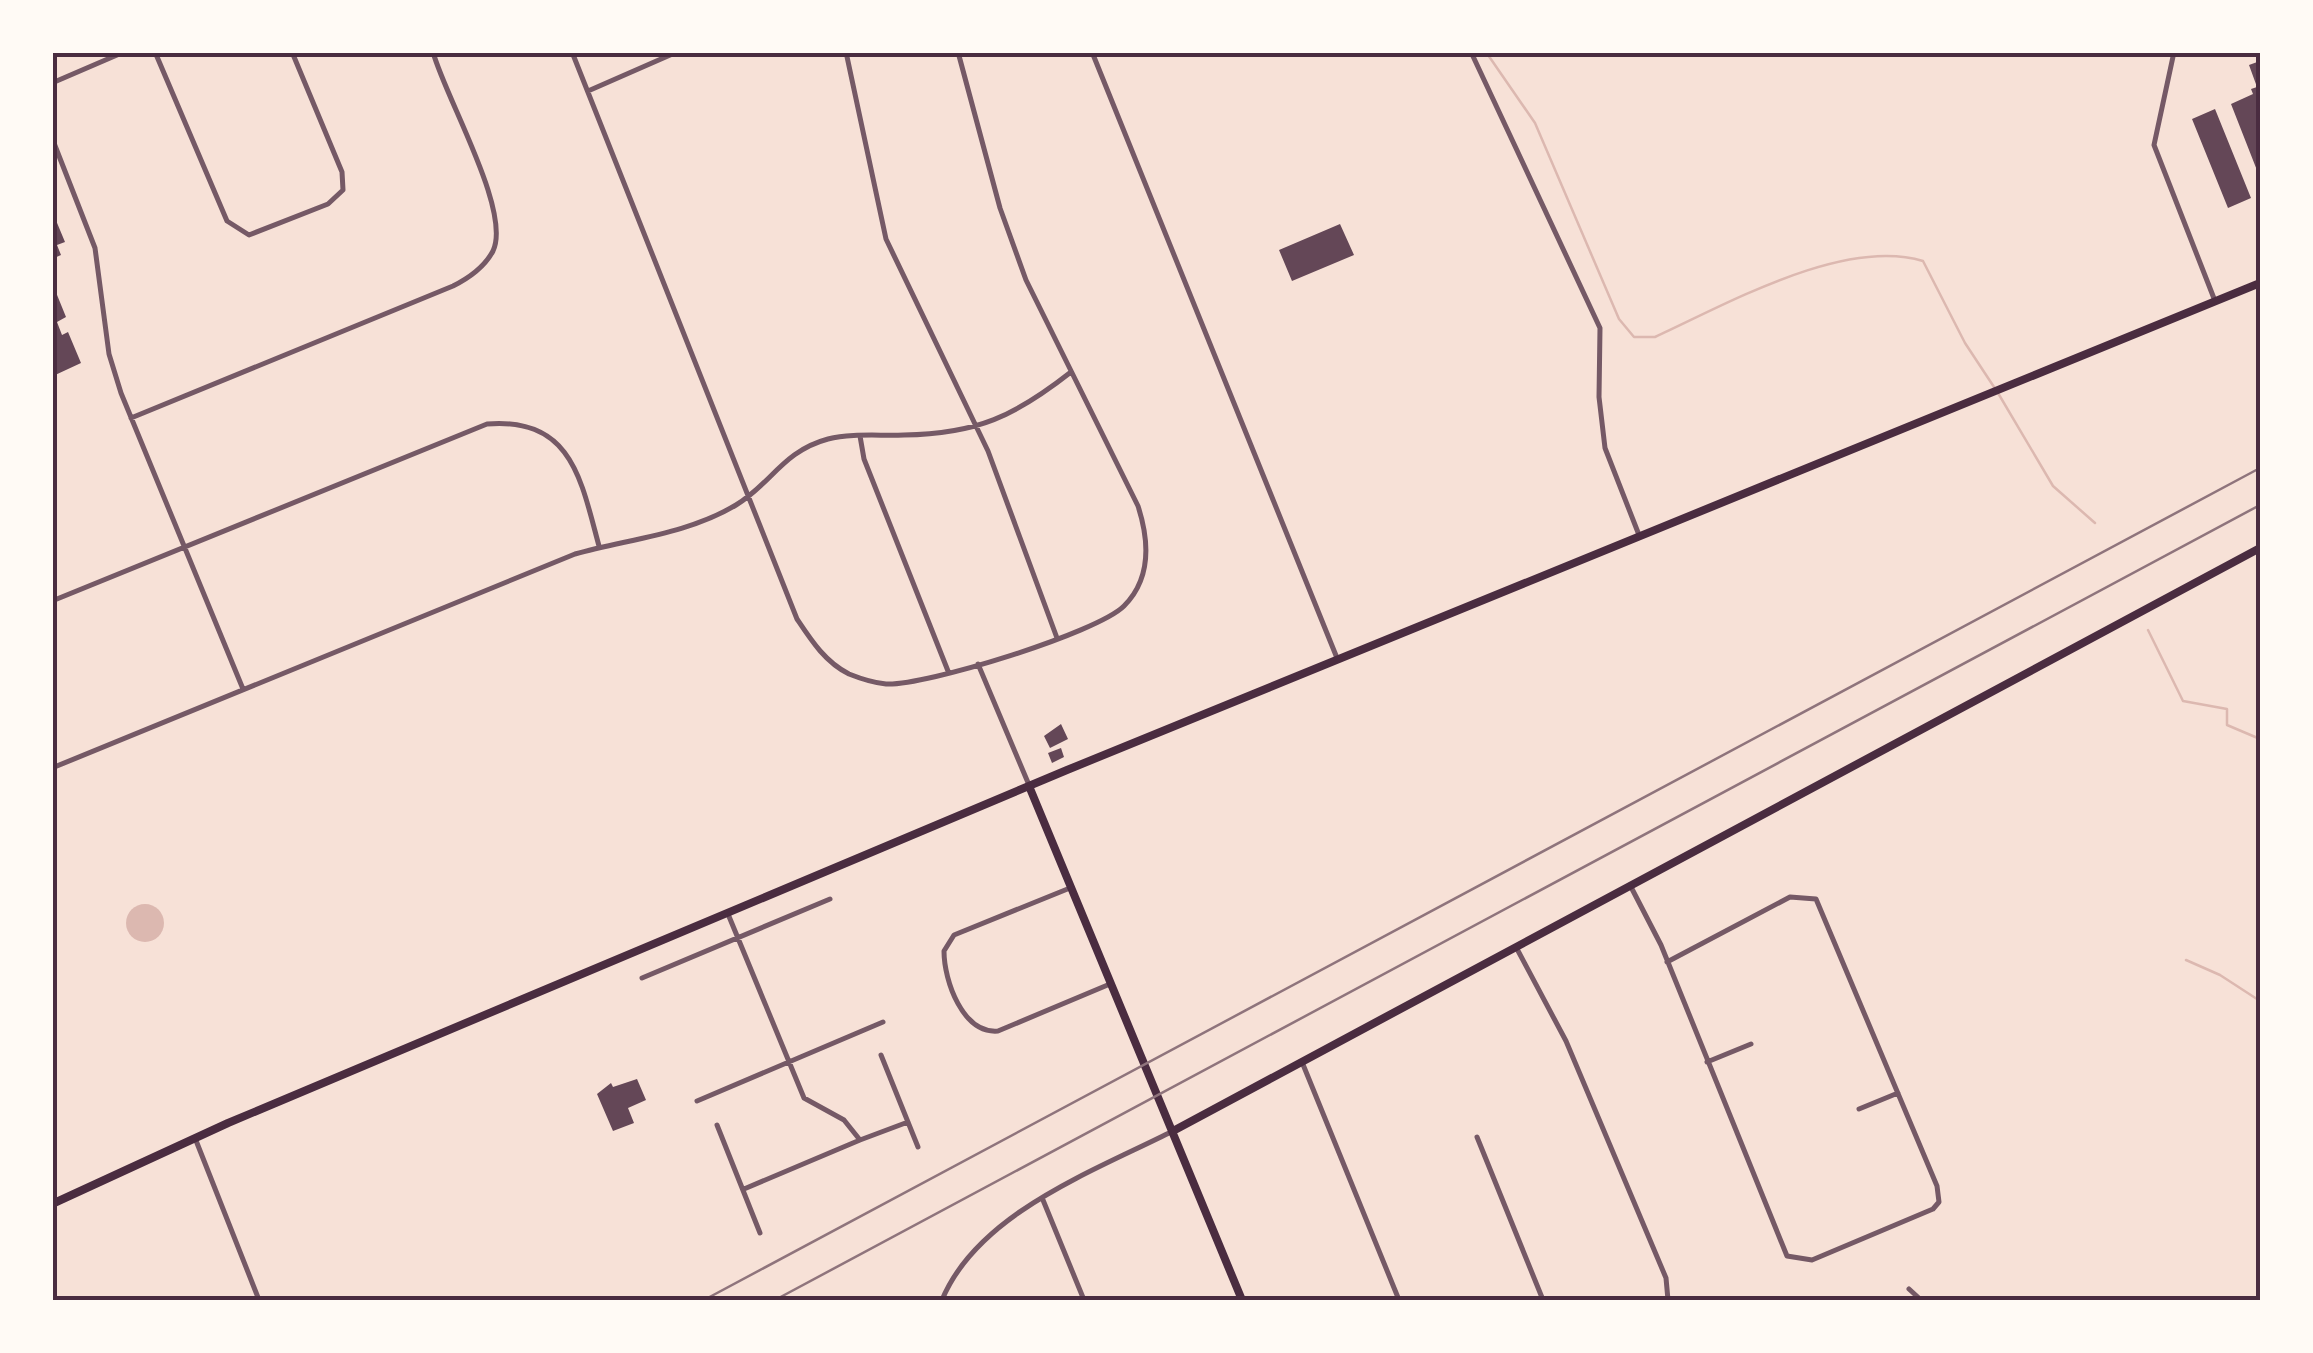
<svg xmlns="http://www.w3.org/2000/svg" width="2313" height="1353" font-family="Karla,sans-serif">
	<rect width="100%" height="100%" fill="#f7e1d7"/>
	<path fill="#dcb8b0" d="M126 923a19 19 0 1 1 38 0a19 19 0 1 1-38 0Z"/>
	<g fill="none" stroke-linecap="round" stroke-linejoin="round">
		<path stroke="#dcb8b0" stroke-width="2.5" d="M1486,52l49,71 84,196 15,18h21c72,-33 189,-100 268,-76l42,82 29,44
			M1998,393l55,93 42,37
			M2148,630l35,71 44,8v16l33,14
			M2186,960l34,15 40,26"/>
	</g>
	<path fill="#644757" d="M2260,61v117l-29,-74 22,-10 -2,-5 6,-2 -8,-22z
		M2215,109l36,89 -23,10 -36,-89z
		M55,218l10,24 -8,3 4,10 -9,4z
		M1340,224l14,31 -62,26 -13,-31z
		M53,285l13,32 -9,5 5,13 6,-3 13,31 -28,13z
		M1061,724l7,15 -18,9 -6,-12z
		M1061,748l3,9 -12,6 -4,-10z
		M637,1079l9,21 -18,8 6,15 -21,8 -16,-37 14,-11 2,4z"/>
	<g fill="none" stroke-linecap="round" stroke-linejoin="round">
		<path stroke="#755966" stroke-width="5" d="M155,52l72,169 22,14 79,-31 15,-14 -1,-18 -50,-120
			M572,52l225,567c14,21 28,43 52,55 10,4 26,9 37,10 39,2 211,-51 238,-78 28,-28 25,-66 14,-100l-112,-226 -26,-72 -42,-156
			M846,52l40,187 102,212 69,187
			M1092,52l245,606
			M1471,52l129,276 -1,69 6,51 34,87
			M2174,52l-20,93 61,156
			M52,83l72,-31
			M588,91l89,-39
			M52,138l43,110 14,106 12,39 122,296
			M131,418l322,-132c16,-8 31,-18 40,-35 19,-40 -48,-154 -60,-199
			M860,436l4,23 84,212
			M52,601l435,-177c85,-7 94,56 112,122
			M978,664l51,121
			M52,768l523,-214c53,-15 113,-20 161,-49 35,-21 47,-54 92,-66 23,-6 52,-3 76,-4 73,-1 111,-19 167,-63
			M1630,885l31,60 126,311 25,4 121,-51 6,-7 -2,-16 -121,-287 -26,-2 -123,65
			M1070,888l-116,47 -10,16c0,30 19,83 54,80l112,-47
			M728,914l76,184 40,22 16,20 48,-18
			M1516,947l50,94 100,237 2,22
			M642,978l188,-79
			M881,1055l37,92
			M1302,1062l97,238
			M1707,1062l44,-18
			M697,1101l186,-79
			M1859,1109l39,-16
			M717,1125l43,108
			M1477,1137l66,163
			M195,1138l64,162
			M744,1189l116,-49
			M1043,1200l41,100
			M1909,1289l12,11
			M942,1300c36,-87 152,-129 231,-169"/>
		<path stroke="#4a2c40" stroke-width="8" d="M1029,786l213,514
			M1173,1131l1087,-583
			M52,1204l176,-81 839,-353 1193,-487"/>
		<path stroke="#8f747c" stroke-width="2.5" d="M704,1300l1556,-832
			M775,1300l1485,-795"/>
	</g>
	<rect width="2313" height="1353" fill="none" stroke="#fffaf5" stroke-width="110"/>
	<rect x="55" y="55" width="2203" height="1243" fill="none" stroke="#4a2c40" stroke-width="4"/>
</svg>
